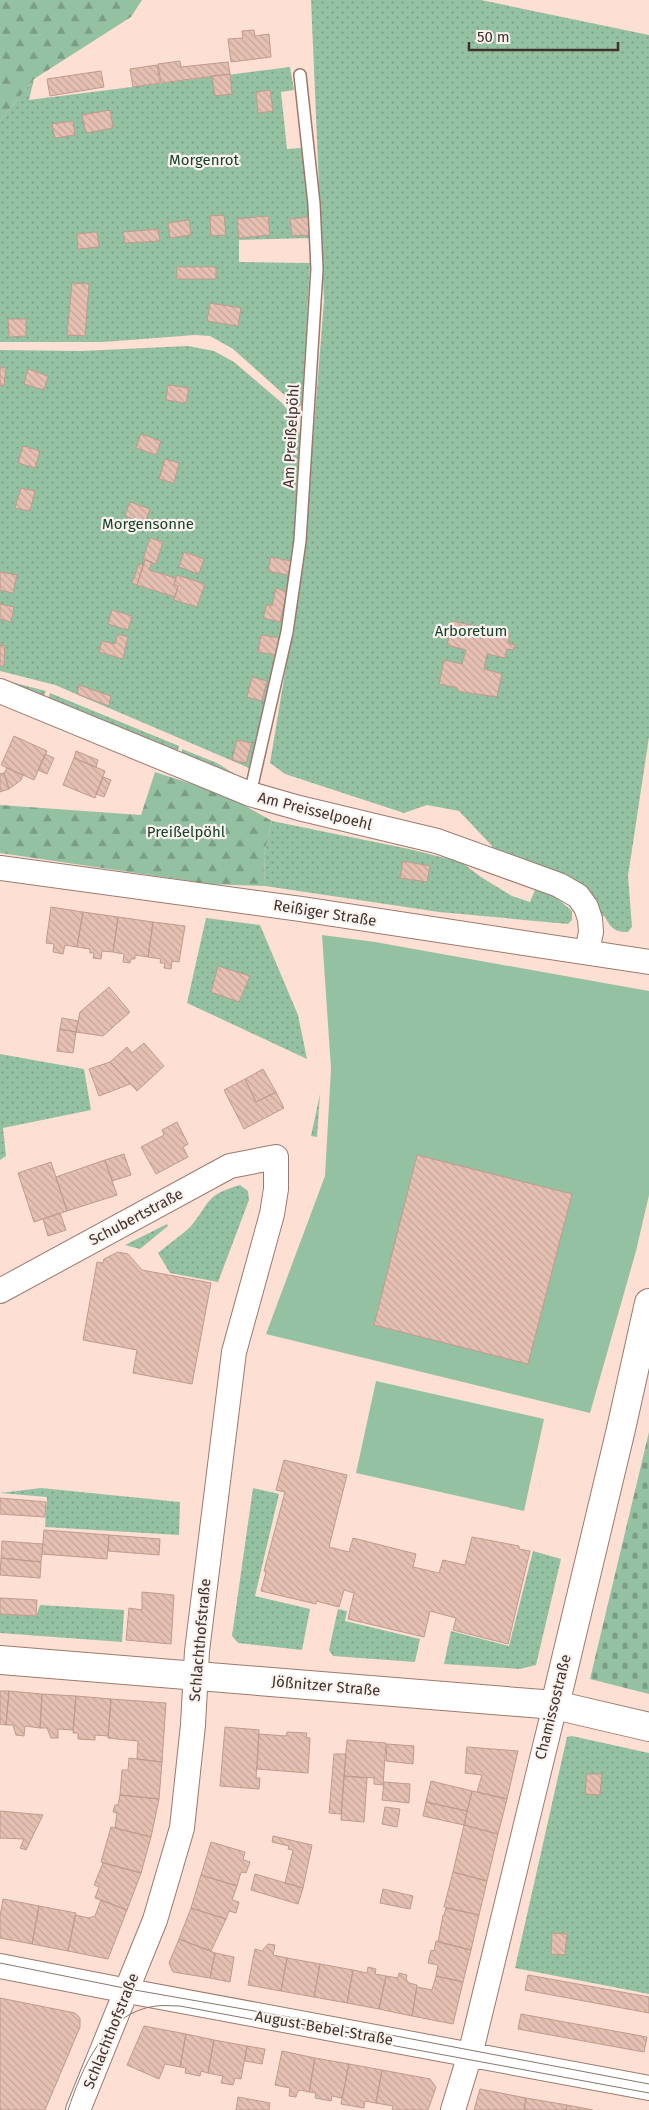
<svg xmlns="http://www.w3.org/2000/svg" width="649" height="2110" font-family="'Fira Sans',sans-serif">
	<defs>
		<pattern id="grass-dots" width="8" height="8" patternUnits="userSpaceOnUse" patternTransform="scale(1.25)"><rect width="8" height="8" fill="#95c1a3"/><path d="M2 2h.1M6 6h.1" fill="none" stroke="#7b9d85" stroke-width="1.8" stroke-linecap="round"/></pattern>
		<pattern id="forest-firs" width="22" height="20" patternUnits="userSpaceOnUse" patternTransform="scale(1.25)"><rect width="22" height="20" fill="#95c1a3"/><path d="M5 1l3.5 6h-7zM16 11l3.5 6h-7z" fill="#7b9d85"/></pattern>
		<pattern id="cemetery-stones" width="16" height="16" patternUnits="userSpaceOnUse" patternTransform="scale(1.25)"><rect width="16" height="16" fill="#95c1a3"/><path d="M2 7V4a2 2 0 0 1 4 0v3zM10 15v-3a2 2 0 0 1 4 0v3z" fill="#7b9d85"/></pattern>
		<pattern id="building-back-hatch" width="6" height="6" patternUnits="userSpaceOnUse" patternTransform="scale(1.25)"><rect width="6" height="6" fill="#e5c0b2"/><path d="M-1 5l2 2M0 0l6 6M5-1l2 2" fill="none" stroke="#c6a599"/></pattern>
	</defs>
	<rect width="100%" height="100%" fill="#fedfd3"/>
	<path fill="url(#grass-dots)" d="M311,0h170l168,35v702l-21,139 4,51 -4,5c-13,1 -18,-5 -23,-15l-115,-65 2,-6 -33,-35 -32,-6 -23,8 -119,-39 -15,-11 33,-199 21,-263z
		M290,67l4,23 -13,2 6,57 15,-1 9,90 -72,2v22l71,1 -8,142 -4,2 -65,-58 -23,-13 -15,-1 -92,7h-103v-221l34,-42 -5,21z
		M188,346l26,5 20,11 48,41 13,16 8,24 -8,100 -11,90 -35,135 -194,-83 -55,-14v-321l81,1z
		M0,682l15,1 31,8 -4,9z
		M50,693l129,53 -2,10 -130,-54z
		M182,749l35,14 29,18 -65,-23z
		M272,821l137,28 52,13 20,15 31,19 18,6 5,-12 18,5 19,16v9l-4,4 -129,-12 -174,-26 -1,-31z
		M206,918l54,7 38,90 9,44 -120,-56z
		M0,1054l84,15 7,41 -88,18 3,28 -6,4z
		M320,1094l-3,43 -6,-1z
		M240,1185l8,6 1,9 -31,82 -48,-9 -12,-20c10,-9 23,-17 33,-27 20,-24 14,-31 49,-41z
		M167,1224l1,2 -28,23 -15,-4z
		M41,1488l139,14 -1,33 -134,-8 2,-30 -47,-4z
		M253,1488l26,6 -24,102 55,13 -8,41 -64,-7 -6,-7z
		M533,1551l28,8 -25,106 -16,4 -76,-5 7,-33 58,15z
		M40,1605l84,5 -2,32 -122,-9v-19l36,2z
		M338,1609l9,2 -2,10 75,18 -5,23 -82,-6 -4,-6z
		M572,1736l77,17v241l-134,-26 52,-231z"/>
	<path fill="url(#forest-firs)" d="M0,0h142l-11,17 -97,62 -34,42z
		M155,772l71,23 46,26 -8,34 1,31 -54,-2 -211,-31v-48l141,10z"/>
	<path fill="url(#cemetery-stones)" d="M649,1432v262l-59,-15z"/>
	<path fill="#95c1a3" d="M322,935l53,7 274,49v204l-13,56 -46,162 -324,-79 59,-158 6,-107z
		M376,1381l168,38 -20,92 -168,-38z"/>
	<path fill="url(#building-back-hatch)" stroke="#be9b8d" d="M254,30l1,6 14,-2 2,23 -40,5 -3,-23 15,-1 -1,-7z
		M180,61l1,6 47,-5 2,12 -69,9 -3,-19z
		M157,65l3,18 -27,4 -3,-18z
		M101,71l3,16 -54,9 -3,-17z
		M230,74l2,20 -17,2 -3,-20z
		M270,90l3,21 -15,2 -2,-21z
		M110,110l3,18 -27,5 -4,-18z
		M73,121l2,14 -20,3 -3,-14z
		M224,215l2,20 -15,1 -1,-20z
		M268,216l2,19 -31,3 -2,-19z
		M308,217l2,18 -18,1 -2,-17z
		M189,220l2,15 -21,3 -2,-15z
		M158,229l2,12 -35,2 -2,-11z
		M97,232l2,15 -21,2 -1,-15z
		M177,267h39v12h-39z
		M72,283l17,1 -4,52 -18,-1z
		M210,303l31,5 -3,18 -31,-5z
		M8,319h18v17l-17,1z
		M0,367l6,1 -2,18 -4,-1z
		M28,369l20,7 -4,14 -20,-6z
		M168,385l21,3 -3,15 -20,-3z
		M141,434l20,7 -5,14 -20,-7z
		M23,446l17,5 -5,17 -17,-5z
		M165,459l14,4 -5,20 -15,-4z
		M21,488l14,3 -5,20 -15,-3z
		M130,502l20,7 -5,14 -20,-7z
		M150,538l13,4 -7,22 -13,-5z
		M184,552l20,7 -5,15 -20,-7z
		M271,557l20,4 -3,14 -20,-4z
		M145,560l7,2 -3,8 27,8 -2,7 4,1 -3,11 -38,-12z
		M139,564l4,1 -6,20 -5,-2z
		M0,572l17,3 -4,18 -13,-3z
		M177,575l28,9 -8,23 -23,-7 4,-14 -4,-1z
		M276,588l11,4 -7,30 -17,-4 4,-14 5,2z
		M0,604l14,3 -3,15 -11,-3z
		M112,610l20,6 -4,14 -20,-6z
		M453,621l57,13 -2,9 7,2 -1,5 -7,-1 -2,9 -18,-4 -3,15 18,5 -5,23 -40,-6 1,-3 -19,-4 5,-24 18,4 4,-14 -19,-5z
		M118,634l10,3 -5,22 -24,-7 3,-11 13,3z
		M261,635l18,3 -3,17 -18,-3z
		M0,645l5,1 -1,20h-4z
		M252,677l15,4 -5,20 -15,-4z
		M79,685l32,11 -2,10 -32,-12z
		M14,736l33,15 -13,29 -33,-15z
		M237,740l15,3 -6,20 -14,-3z
		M76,751l22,9 -2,7 -22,-9z
		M45,754l9,4 -7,16 -9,-4z
		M74,758l31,13 -10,27 -32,-13z
		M7,768l16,7 -2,5 -12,9 -5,-16z
		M4,773l5,16 -9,3v-18z
		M103,777l8,3 -7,17 -8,-3z
		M403,861l27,5 -3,16 -27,-4z
		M51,907l32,5 -6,35 -12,-2 -2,9 -10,-2 1,-8 -8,-1z
		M83,912l35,5 -5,35 -11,-1 -1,8 -8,-1 1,-5h-4v-4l-13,-2z
		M118,917l35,5 -5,35 -13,-2v4h-4l-1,4 -7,-1 1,-8 -11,-2z
		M153,922l32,4 -6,36 -7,-1 -1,8 -7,-1 1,-5h-5l1,-4 -13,-2z
		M218,966l32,10 -11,26 -28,-10z
		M109,987l21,25 -27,24 -27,-4 4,-20z
		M62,1018l16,3 -2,11 -16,-3z
		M60,1029l16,3 -3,21 -16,-2z
		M144,1043l20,23 -27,25 -27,-29 17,-15 5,6z
		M110,1062l20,22 -31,12 -10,-27z
		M263,1069l13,23 -20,10 -11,-23z
		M245,1079l11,23 20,-10 8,16 -40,21 -20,-39z
		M177,1122l11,22 -5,3 5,10 -32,17 -15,-27 23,-12 -2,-5z
		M124,1154l7,21 -19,6 -7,-21z
		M417,1155l155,39 -44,170 -154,-39z
		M105,1160l12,35 -50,16 -11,-34z
		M51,1162l16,49 -33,11 -16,-49z
		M60,1213l6,17 -18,6 -5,-17z
		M118,1252l10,2 14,16 69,13 -19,101 -59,-11 4,-23 -54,-10 14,-78 6,1 1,-4z
		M284,1460l63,15 -18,72 20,5 4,-14 63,16 -3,13 26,6 4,-13 22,5 7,-28 47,9v3l11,2 -22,93 -55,-14 3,-12 -26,-7 -6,26 -76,-18 6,-26 -10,-3 -5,17 -23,-6v3l-55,-13 5,-19 -2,-1 21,-79 -9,-2z
		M0,1498l46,4 -1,15 -45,-3z
		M44,1530l65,5 -2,24 -65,-5z
		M109,1535l51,4 -1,16 -51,-4z
		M2,1541l41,3 -2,18 -40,-4z
		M1,1558l40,4 -1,16 -40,-3z
		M142,1592l32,3 -3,49 -45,-4 3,-32 13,2z
		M0,1598l37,2 -1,16 -36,-2z
		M0,1691h9l-3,34 -6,-1z
		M9,1691l33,3 -2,34 -15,-2 -1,10 -8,-1 -3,-10h-7z
		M42,1694l34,2 -3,34 -15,-1v9h-7l-4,-10h-7z
		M76,1696l35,3 -3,37 -13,-1v5l-17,-1v-6h-5z
		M111,1699l55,4 -4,59 -25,-3 1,-18 -30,-3z
		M225,1727l34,3 -3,48h4l-1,11 -39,-3z
		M287,1732l20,1 -1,4 4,1 -2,35 -51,-4 2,-35 27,2z
		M347,1740l39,3 -3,42 -9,-1v-6l-30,-2z
		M387,1744l27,2 -1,18 -27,-3z
		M467,1747l51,4 -11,48 -30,-7 5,-17 -17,-2z
		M334,1754h12l-5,60 -12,-1z
		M129,1758l33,4 -3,37 -39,-4 2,-25h6z
		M587,1774h15l-2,21 -15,-1z
		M344,1776l23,2 -3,44 -23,-2z
		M431,1781l41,10 -5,20 -41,-9z
		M384,1782l26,2 -1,19 -27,-3z
		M472,1791l35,8 -9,35 -34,-9z
		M120,1795l39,4 -8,38 -36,-9 2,-15 -4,-1 2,-7h3z
		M426,1802l41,9 -3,14 -41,-9z
		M385,1807l15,2 -3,18 -15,-3z
		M0,1811l43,4 -17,35 -6,-2 4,-9 -24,-1z
		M464,1825l34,9 -11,47 -34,-9z
		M111,1827l40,10 -10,36 -40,-11z
		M273,1836l39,9 -9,43 -18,-5 8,-33 -5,-1 1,-3 -17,-4z
		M211,1842l34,10 -2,8 7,2 -4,11 -5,-1 -4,14 -36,-11z
		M103,1863l38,10 -14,37 -32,-12 4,-11 -5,-2z
		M453,1872l34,9 -8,34 -35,-8z
		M255,1874l48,14 -5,16 -47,-14z
		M201,1875l36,11 -5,14 7,2 -3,11 -7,-2 -3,8 -35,-11z
		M383,1889l30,7 -3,13 -30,-6z
		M3,1899l36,7 -7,38 -32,-6v-22z
		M101,1900l26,10 -19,49 -40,-8 7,-36 14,3 6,-2z
		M39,1906l37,7 -8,38 -36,-7z
		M191,1908l35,11 -15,32 -32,-12z
		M446,1908l33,7 -8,35 -33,-8 5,-27h1z
		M552,1933l15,1 -2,21 -14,-1z
		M179,1939l36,14 -5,25 -37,-6 -4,-9z
		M436,1941l35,9 -8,32 -27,-6 2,-11 -10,-2 3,-13 3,1z
		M268,1944l7,1 -2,10 14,3 -6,33 -33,-6 7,-36 7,2z
		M215,1953l19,4 -4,25 -20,-4z
		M287,1958l33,6 -6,33 -33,-6z
		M320,1964l33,6 -6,33 -33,-6z
		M368,1967l8,2 -1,5 11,2 -7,33 -32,-6 6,-33 14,3z
		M399,1973l8,2 -1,4 3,4 8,2 -5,31 -33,-7 7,-33 12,2z
		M528,1975l121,22v16l-124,-23z
		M436,1976l27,6 -10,42 -41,-8 5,-29 15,3z
		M0,1998l75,15 5,5v9l-35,83h-45z
		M521,2014l126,23 -3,15 -126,-23z
		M144,2026l42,8 -6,33 -15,-3 -6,15 -32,-14z
		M186,2034l28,6 -6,33 -7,-2 -1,5 -15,-3 1,-5 -6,-1z
		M214,2040l33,6 -6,33 -6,-1 -2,7 -12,-2 2,-7 -15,-3z
		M247,2046l18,3 -3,15 -17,-3z
		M282,2051l33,7 -6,34 -9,-2 -3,3 -1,4 -7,-1 1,-8 -15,-3z
		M315,2058l34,6 -7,34 -10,-2 -1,5 -16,-3 1,-5 -7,-1z
		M349,2064l33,6 -6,33 -11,-2 -1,7 -23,-4z
		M382,2070l48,9 6,8 -8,23h-36l1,-4 -17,-3z
		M480,2089l46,9 -2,12h-50z
		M238,2097l32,6 -1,7h-33z
		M526,2098l41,7 -1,5h-42z
		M567,2105l26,5h-27z"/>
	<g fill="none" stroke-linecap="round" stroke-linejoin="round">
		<defs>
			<path id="lane" d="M250,794l37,-162 13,-91 17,-272 -3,-65 -14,-129"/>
			<path id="street" d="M0,691l250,103 49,14 138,33 122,44 19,11 8,11 4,12 1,13 -4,20
				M0,868l301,41 348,53
				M0,1291l230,-125 46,-9v32l-4,25 -38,138 -37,299 -4,74 -11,103 -27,92 -77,190
				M0,1966l128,25 521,97
				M453,2110l18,-59 84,-346"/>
			<path id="secondary" d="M0,1660l555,45 94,22
				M555,1705l66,-276 28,-126"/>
		</defs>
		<use href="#lane" stroke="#9b7a6c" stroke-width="14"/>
		<use href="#street" stroke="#9b7a6c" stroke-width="26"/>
		<use href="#secondary" stroke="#9b7a6c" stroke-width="30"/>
		<use href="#lane" stroke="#fff" stroke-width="11"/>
		<use href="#street" stroke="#fff" stroke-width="24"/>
		<use href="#secondary" stroke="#fff" stroke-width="28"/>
		<path stroke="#8a756d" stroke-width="1" d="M0,1963l129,26 251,44 269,51
			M68,2110c14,-42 37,-98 88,-104 8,-1 16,0 24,0l469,87"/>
	</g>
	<g text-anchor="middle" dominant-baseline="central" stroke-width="4.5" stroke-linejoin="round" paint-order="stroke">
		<g font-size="15" fill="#174229" stroke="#faf2ef">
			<text x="204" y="160">Morgenrot</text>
			<text x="148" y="524">Morgensonne</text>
			<text x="471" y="631">Arboretum</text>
			<text x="186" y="832">Preißelpöhl</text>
		</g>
		<g font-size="15" fill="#3f312b" stroke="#faf2ef">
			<text transform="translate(291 436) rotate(-87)">Am Preißelpöhl</text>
			<text transform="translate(315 811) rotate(14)">Am Preisselpoehl</text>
			<text transform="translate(325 913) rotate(9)">Reißiger Straße</text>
			<text transform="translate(136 1217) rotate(-28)">Schubertstraße</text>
			<text transform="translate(200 1640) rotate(-85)">Schlachthofstraße</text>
			<text transform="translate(326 1686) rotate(5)">Jößnitzer Straße</text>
			<text transform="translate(553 1707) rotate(-76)">Chamissostraße</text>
			<text transform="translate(324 2028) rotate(10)">August-Bebel-Straße</text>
			<text transform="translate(111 2031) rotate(-68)">Schlachthofstraße</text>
		</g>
	</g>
	<path d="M469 42v8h149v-8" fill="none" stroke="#3f312b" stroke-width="2.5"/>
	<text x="477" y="42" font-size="15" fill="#3f312b" stroke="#faf2ef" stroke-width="4" paint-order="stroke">50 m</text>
</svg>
